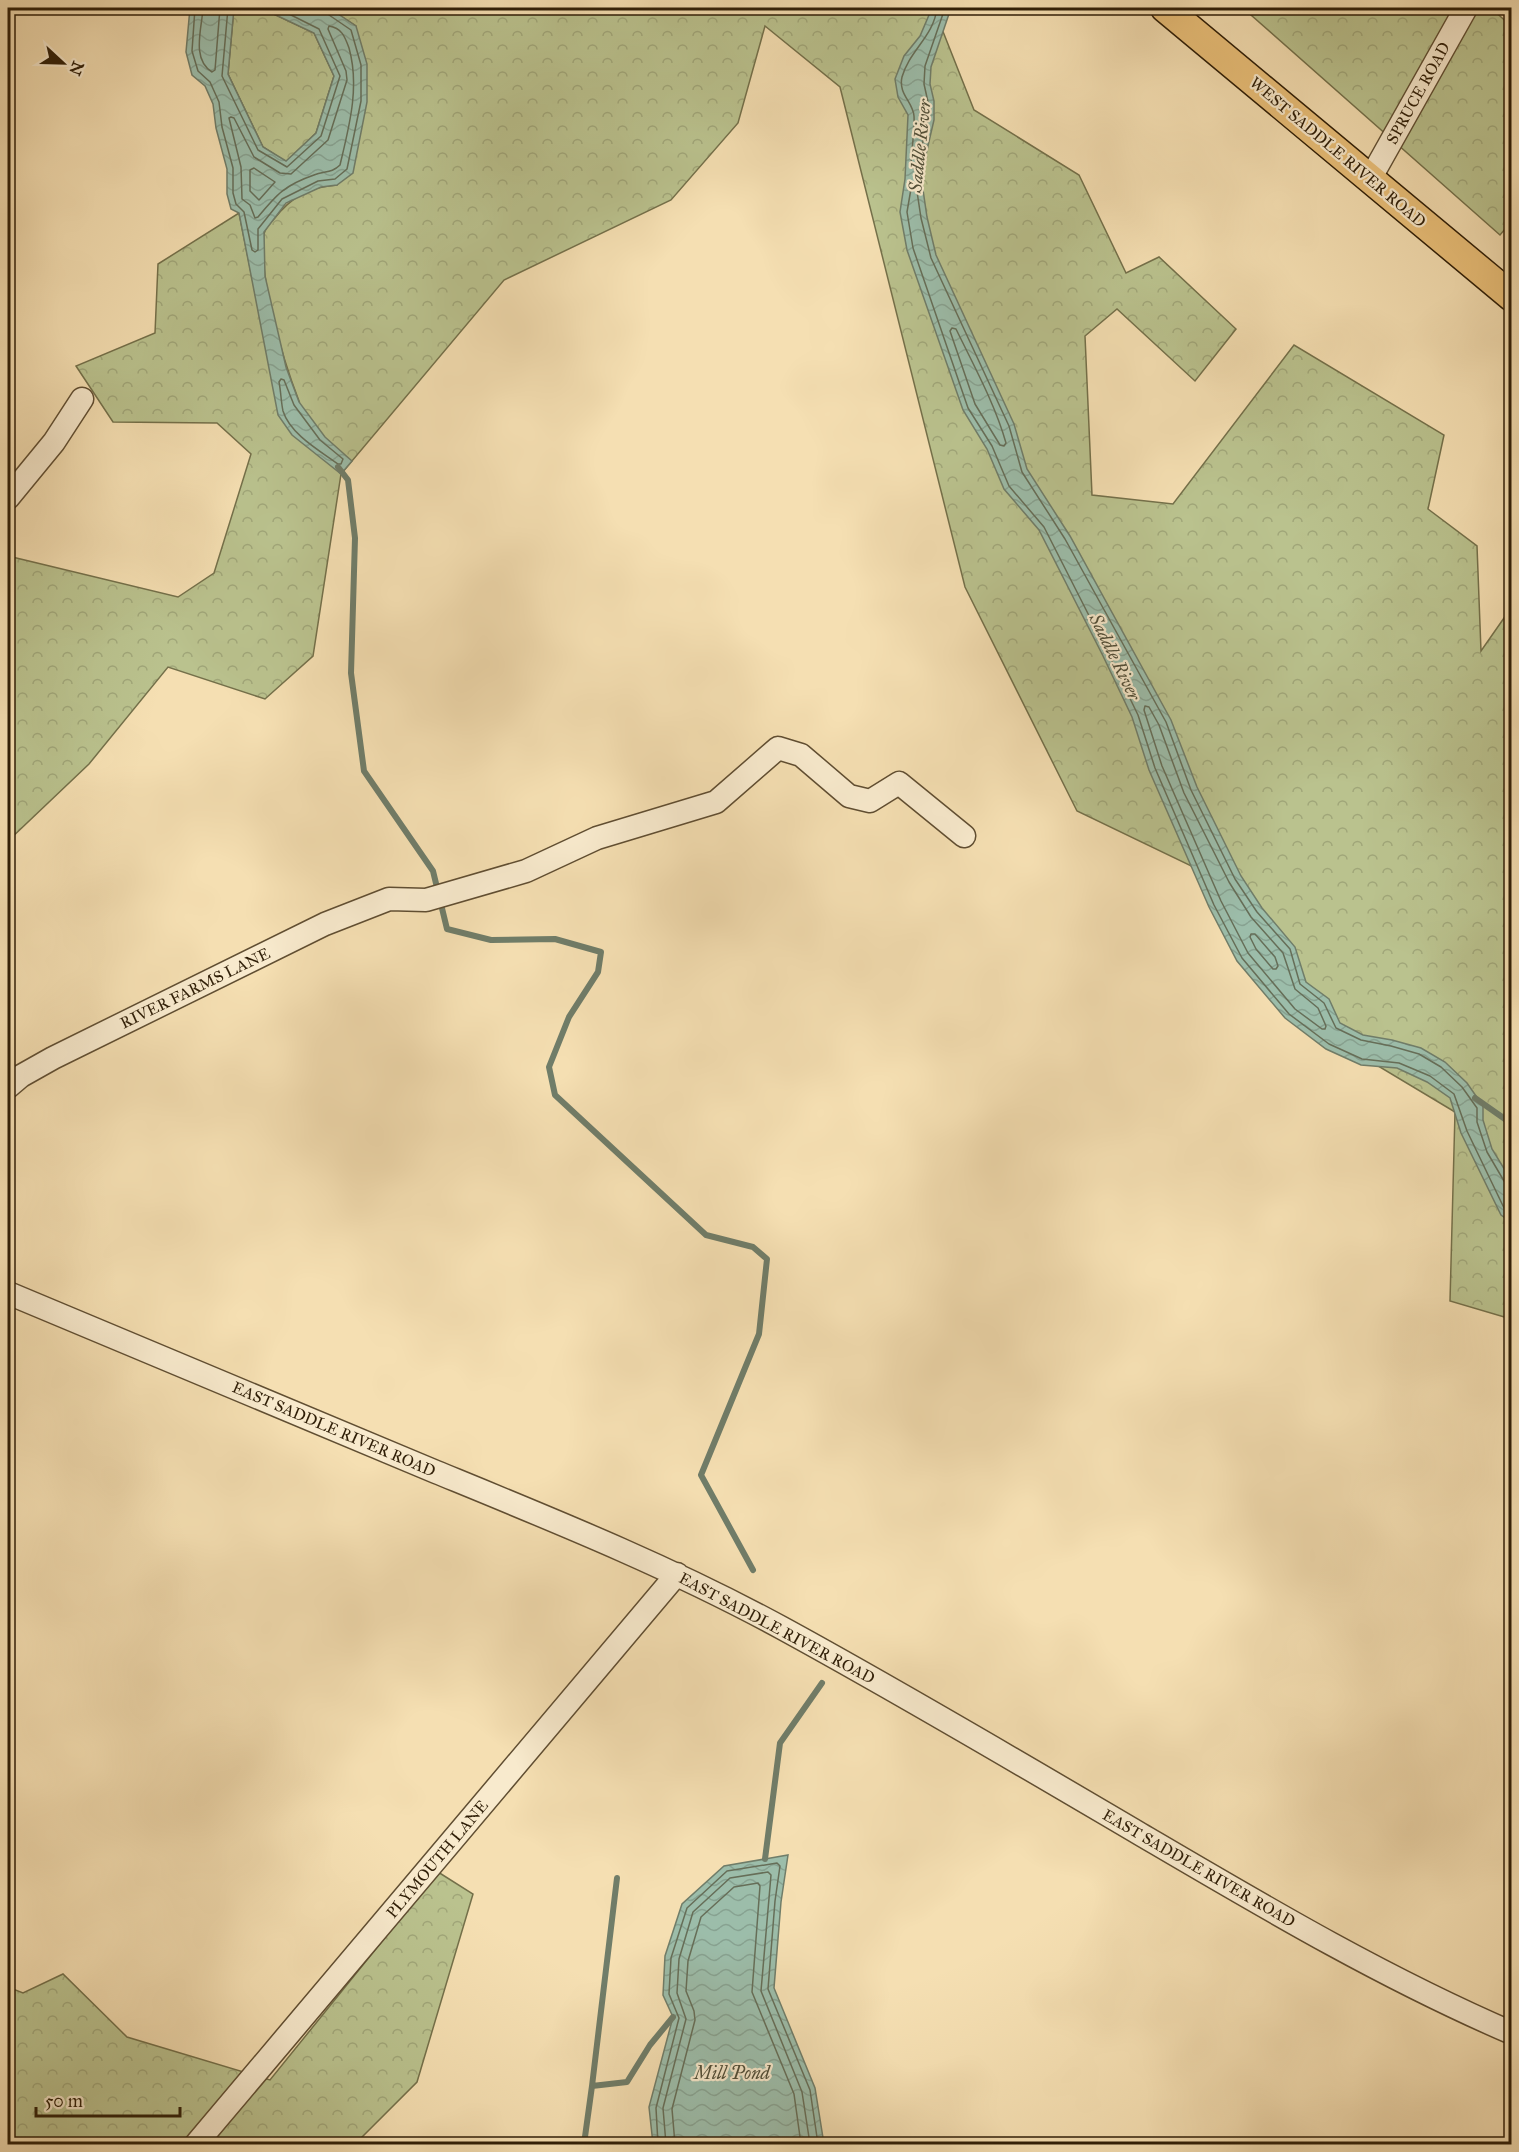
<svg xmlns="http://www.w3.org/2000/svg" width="1519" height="2152" font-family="'IM FELL Great Primer',serif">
	<defs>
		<pattern id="forest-crowns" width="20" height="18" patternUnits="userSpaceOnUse" patternTransform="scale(1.5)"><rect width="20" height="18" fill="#bac28e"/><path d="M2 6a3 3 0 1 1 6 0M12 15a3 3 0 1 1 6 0" fill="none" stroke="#a0a679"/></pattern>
		<pattern id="water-waves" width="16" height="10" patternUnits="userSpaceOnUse" patternTransform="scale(1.5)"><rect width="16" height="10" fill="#9cbdaa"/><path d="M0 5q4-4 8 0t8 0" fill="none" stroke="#87a291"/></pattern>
	</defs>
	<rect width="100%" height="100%" fill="#f5dfb2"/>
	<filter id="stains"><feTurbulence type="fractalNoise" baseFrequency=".00333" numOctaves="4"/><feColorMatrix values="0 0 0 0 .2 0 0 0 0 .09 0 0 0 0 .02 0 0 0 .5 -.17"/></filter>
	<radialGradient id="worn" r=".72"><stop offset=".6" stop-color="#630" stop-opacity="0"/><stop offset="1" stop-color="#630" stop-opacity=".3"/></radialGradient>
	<path fill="url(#forest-crowns)" stroke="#74704a" stroke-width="1.5" d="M234,8h27l53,25 20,43 -18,57 -30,29 -23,-15 -35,-73z
		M329,8h619l-6,21 32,81 105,65 47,98 33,-16 77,72 -41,52 -78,-72 -32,27 7,159 81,9 121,-159 150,90 -16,74 49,37 4,105 30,-43v711l-61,-18 5,-189 -127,-76 -124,-164 -127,-61 -112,-224 -125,-500 -75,-61 -27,97 -67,77 -167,80 -163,194 -28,182 -48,43 -97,-32 -79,97 -81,77v-285l170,41 36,-24 37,-119 -34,-31 -104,-1 -37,-56 79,-33 3,-69 81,-51 36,179 24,9c-16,-41 -41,-124 -35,-167 1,-5 6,-11 10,-15 17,-22 35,-32 63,-34l19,-159z
		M1243,8h248l20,18v196l-11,13z
		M438,1872l35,22 -56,188 -62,62h-347v-157l15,6 40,-19 64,63 143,43z"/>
	<path fill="url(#water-waves)" stroke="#707d69" stroke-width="1.5" d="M190,8h44l-6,66 35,73 23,14 30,-28 18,-57 -20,-43 -53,-25h68l27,18 11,38v38l-14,71 -16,12 -16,2 -35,16 -22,29 1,44 21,91 13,35 26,35 27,24 -11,13 -49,-39 -14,-20 -39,-202 -8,-4 -4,-15v-25l-11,-41 -3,-24 -8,-18 -13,-11 -6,-23z
		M932,8h19l-20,59 -1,17 4,17v19l-13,56 6,41 9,38 78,169 13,45 43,67 101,184 26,67 44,89 21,32 33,39 11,35 23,17 11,24 23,12 29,5 29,8 24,14 22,21 16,23v14l9,29 19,31v42l-10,-7 -40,-82 -11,-35 -23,-16 -30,-14 -36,-3 -35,-16 -41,-31 -48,-57 -28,-54 -60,-137 -17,-53 -29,-61 -64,-126 -35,-41 -17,-40 -24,-39 -56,-160 -7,-38 5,-33 3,-64 -10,-18 -3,-18 9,-23 16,-20z
		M788,1855l-7,47 -7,86 41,100 9,56h-171l-4,-37 24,-90 -10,-22 2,-39 17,-52 42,-38z"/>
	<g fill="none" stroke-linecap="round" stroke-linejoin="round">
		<path stroke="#666e58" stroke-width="1.5" d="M195,8l-3,43 6,20 12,11 9,20 3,25 11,41v25l3,11 8,8 8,38 3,2 3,-2v-21l24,-30 36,-18 17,-2 12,-10 14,-68v-36l-10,-35 -22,-15 -2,-7
			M203,8c-1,20 -12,51 9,64l3,-2 5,-62
			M228,8l-6,68 36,74 29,17 34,-31 19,-60 -21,-47 -42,-21
			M937,8c-3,28 -28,43 -35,69 -4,17 11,25 12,39 1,16 -3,34 -3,51l3,2 3,-2 11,-48v-17l-4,-18 1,-18 20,-58
			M329,26c13,2 16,11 20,22 11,39 0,79 -9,117 -8,8 -15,6 -26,10 -29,10 -37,19 -56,42l-3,1 -5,-13 -8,-6 -1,-32 -12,-49 2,-1 3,1 20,39 26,16 11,1 37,-34 19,-60 -1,-9 -18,-42z
			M254,168l21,14 -16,18 -9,-9v-21z
			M952,328l4,1c18,37 39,75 50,114l-2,3 -4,-1 -25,-41 -25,-73z
			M281,379l3,1 10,25 26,35 23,19 -2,5h-3c-18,-13 -48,-30 -55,-53 -2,-9 -2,-19 -4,-29z
			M1145,706l4,1 10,18 25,68 45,89 22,35 32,36 12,36 23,19 8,18 -1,3h-3l-27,-20 -47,-56 -27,-52 -59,-135 -18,-56z
			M1251,934h4l20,23 3,9 -2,3h-3l-17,-20 -6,-12z
			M1512,1183l-8,-2 -17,-29 -10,-30v-14l-15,-21 -21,-20 -22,-13 -28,-8 -30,-6 -25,-12 -12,-25 -24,-19 -10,-35 -33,-37 -22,-33 -44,-89 -25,-68 -101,-183 -43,-67 -13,-46 -78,-168 -10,-40 -5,-33 -4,-2 -5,29 6,36 55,160 24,38 17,40 35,41 64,126 30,62 17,53 59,137 28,53 47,56 40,30 33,15 37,4 31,13 24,18 13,37 38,79 7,5
			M658,2144l-2,-36 23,-90 -10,-24 2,-36 16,-50 40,-37 50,-8 3,3 -5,35 -7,88 42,101 8,54
			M666,2144l-3,-36 23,-89 -9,-26 2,-34 14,-47 37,-34 38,-6 3,3 -10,116 41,101 8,52
			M675,2144l-3,-35 23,-89 -1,-9 -8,-20 2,-30 13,-44 33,-30 24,-4 2,3 -8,106 42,102 7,50"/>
		<path stroke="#707d69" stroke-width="6" d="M338,467l10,13 7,58 -4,135 13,98 69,100 14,58 44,11 64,-1 46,13 -3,20 -29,45 -20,50 6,28 151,140 47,12 14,12 -8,75 -58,141 52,95
			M1475,1098l37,26
			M765,1859l15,-116 42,-60
			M592,2086l25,-208
			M584,2144l8,-58 35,-4 23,-37 23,-28"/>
		<defs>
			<path id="minor" d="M1370,179l96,-171
				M8,498l46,-56 28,-43
				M8,1087l13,-11 32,-18 272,-134 64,-25 37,1 100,-29 71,-33 119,-36 62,-54 23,7 48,41 21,5 29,-18 65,53
				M8,1293c142,59 285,119 428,179 117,48 234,95 346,156 121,66 239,136 358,206 121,71 242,143 372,199
				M196,2144l481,-570"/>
			<path id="major" d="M1165,8l347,289"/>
		</defs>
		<use href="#minor" stroke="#604e32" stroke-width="25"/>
		<use href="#major" stroke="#2f1e07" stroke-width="31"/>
		<use href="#minor" stroke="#f8eacd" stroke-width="22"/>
		<use href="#major" stroke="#eac079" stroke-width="28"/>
	</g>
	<g text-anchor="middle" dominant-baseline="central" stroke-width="4.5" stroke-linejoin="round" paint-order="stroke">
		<g font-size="16" fill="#2f1e07" stroke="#f8eacd">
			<text transform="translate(1418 93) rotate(-61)">SPRUCE ROAD</text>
			<text transform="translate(1338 152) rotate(40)">WEST SADDLE RIVER ROAD</text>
			<text transform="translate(195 988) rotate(-26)">RIVER FARMS LANE</text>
			<text transform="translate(334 1429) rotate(23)">EAST SADDLE RIVER ROAD</text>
			<text transform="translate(777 1628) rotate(28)">EAST SADDLE RIVER ROAD</text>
			<text transform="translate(437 1859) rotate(-50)">PLYMOUTH LANE</text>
			<text transform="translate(1199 1868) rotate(30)">EAST SADDLE RIVER ROAD</text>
		</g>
		<g font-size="18" font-style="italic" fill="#504e38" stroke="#f8eacd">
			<text transform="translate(920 146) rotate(-84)">Saddle River</text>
			<text transform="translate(1115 657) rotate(64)">Saddle River</text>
			<text x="732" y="2073">Mill Pond</text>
		</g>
	</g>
	<rect width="1519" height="2152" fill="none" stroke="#f5dfb2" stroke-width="30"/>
	<rect x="9" y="9" width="1501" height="2134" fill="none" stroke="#2f1e07" stroke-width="3"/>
	<rect x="15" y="15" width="1489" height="2122" fill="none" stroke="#2f1e07" stroke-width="1.5"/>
	<g transform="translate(63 63) rotate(112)" stroke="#f8eacd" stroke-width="4.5" paint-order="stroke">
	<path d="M0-4.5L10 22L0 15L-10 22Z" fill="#2f1e07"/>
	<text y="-9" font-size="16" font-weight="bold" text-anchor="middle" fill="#2f1e07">N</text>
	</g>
	<path d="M36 2107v9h144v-9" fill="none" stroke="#2f1e07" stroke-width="3"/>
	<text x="45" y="2107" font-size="18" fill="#2f1e07" stroke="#f8eacd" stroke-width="4.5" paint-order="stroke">50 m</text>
	<rect width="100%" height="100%" filter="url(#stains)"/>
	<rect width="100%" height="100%" fill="url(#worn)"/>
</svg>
